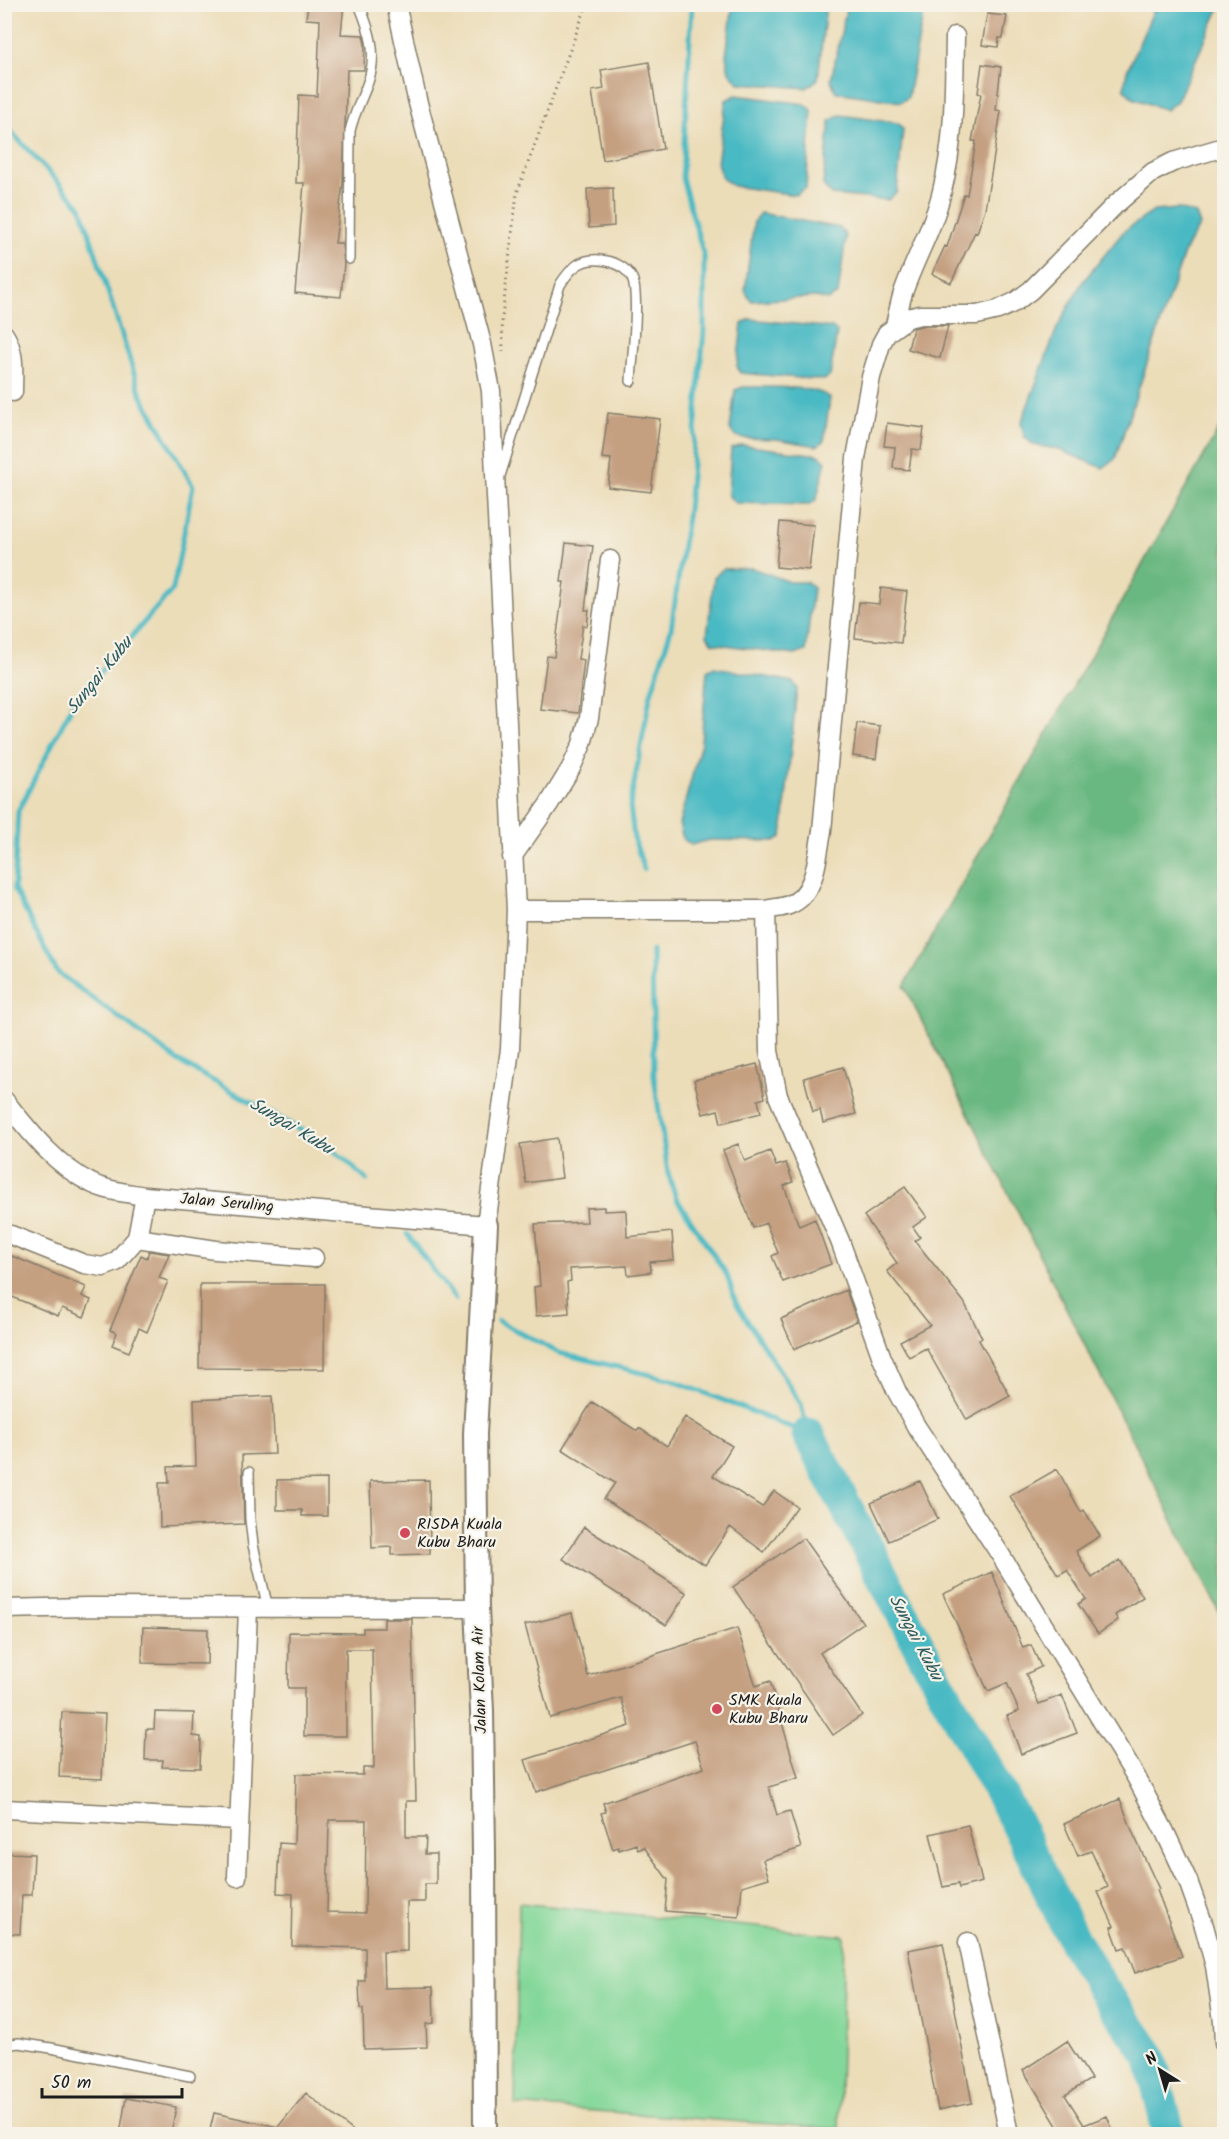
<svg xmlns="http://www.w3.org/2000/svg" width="1229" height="2139" font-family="Kalam,sans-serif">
	<rect width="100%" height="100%" fill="#f7f3e8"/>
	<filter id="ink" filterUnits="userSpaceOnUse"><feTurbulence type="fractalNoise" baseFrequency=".0167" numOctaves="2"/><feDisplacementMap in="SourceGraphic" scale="12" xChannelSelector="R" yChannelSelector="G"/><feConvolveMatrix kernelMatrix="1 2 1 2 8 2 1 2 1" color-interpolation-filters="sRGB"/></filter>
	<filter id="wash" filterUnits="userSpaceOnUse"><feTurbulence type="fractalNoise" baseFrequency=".008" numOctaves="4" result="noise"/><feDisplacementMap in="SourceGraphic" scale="24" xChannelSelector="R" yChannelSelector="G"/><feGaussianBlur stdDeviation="1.35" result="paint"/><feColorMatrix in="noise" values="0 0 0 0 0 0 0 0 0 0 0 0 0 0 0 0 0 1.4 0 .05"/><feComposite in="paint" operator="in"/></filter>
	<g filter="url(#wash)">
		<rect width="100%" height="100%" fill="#ecddb9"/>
		<path fill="#83d799" stroke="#507a5a" stroke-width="1.5" d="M519,1903l325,33 -5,193 -324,-24z"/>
		<path fill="#6ab881" stroke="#436a4e" stroke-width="1.5" d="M1224,420v1202l-320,-636z"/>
		<path fill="#4ab9c3" stroke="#336a70" stroke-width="1.5" d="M733,5h93l-8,74 -11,9 -68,-5 -10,-11 -3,-16z
			M847,5h73l4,4 -16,88 -7,5 -65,-10 -5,-12z
			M1156,5h65l-44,96 -11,9 -33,-12 -9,-9 3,-18z
			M736,95l69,9 7,6 -6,78 -11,7 -62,-9 -11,-8 -5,-15 9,-63z
			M840,115l58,8 5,6 -6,63 -9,8 -57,-5 -8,-10 7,-64z
			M1178,209l18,5 4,11 -15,25 -70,209 -12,9 -46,-19 -24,-4 -9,-9 -3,-13 36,-95 24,-44 43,-53 30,-20z
			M760,213l80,15 6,8 -8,58 -11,6 -11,-3 -65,4 -6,-10 9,-70z
			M750,319l82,9 5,4 -7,44 -6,4 -84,-7 -3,-7 5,-42z
			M743,387c18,0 75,-2 87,11l-6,43 -7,5 -41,-7 -35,-1 -7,-3 -4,-6 5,-39z
			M742,445l77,10 7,6 -10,40 -9,4 -72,-2 -7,-8 3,-46z
			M752,568l38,14h17l6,6 -7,63 -11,4 -83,-12 -5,-8 7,-58 9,-8z
			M714,667l79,15 4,6 -15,149 -7,4 -66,-1 -18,5 -8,-6 -4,-15 22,-81 6,-72z"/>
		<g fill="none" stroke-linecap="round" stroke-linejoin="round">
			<path stroke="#4ab9c3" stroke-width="5" d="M4,124l77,83 60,188 52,91 -20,103 -100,115 -55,107 -4,78 43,83 121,89 151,85 38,34
				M644,869l-10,-31 -4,-32 20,-109 21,-68 17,-119 16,-180v-74l-22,-78 10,-174
				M652,951l2,126 14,96 8,25 51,77 9,28 65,101 7,30
				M407,1234l48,65
				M498,1321l61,32 113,27 136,54"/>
			<path stroke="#4ab9c3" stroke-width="33" d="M808,1434l122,233 86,155 59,121 28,46 47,67 19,78"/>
		</g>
		<g id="blocks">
			<path fill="#c49f80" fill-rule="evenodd" d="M308,4h36l-3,30 22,1 2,9 -1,26h-17l-4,114 -8,59h7l2,20 -3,34 -46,-4 9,-110h-8l3,-88 18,1 3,-76 -14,-1z
				M987,14l20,2 -4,22h-4l-1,9 -16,-2z
				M649,62l14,87 -60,11 -11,-69 12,-2 -3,-19z
				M982,64l19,3 -5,43 5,1 -8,51 -8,47 -8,24 -2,-1 -24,51 -19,-9 13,-28 2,1 17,-53 3,1 9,-54h-4l9,-47 -3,-1z
				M613,188l1,38 -25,2 -2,-39z
				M921,326h27l-8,32 -32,-9 5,-21z
				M608,413l52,6 -9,73 -43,-5 3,-28 -9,-1z
				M887,423l37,5 -3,22 -9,-1 -3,21 -16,-2 2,-21 -11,-1z
				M780,522l34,3 -5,45 -33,-3z
				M566,543l27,3 -8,64h4l-2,16 -4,-1 -5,34 6,1 -6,53 -38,-4 7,-53 7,1 10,-75h-3z
				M881,588l26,3 -6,52 -46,-5 4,-36 20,2z
				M857,723l23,3 -4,33 -23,-3z
				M757,1064l8,34 -7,2 3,13 -40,10 -3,-13 -15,4 -9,-34z
				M843,1067l13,47 -33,9 -3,-13 -7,2 -9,-34z
				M557,1138l5,40 -36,5 -6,-39z
				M738,1144l7,17 25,-10 6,15 10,-3 7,19 -9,4 15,40 16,-7 16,45 -48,18 -11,-26 6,-3 -12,-30 -13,5 -30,-78z
				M905,1187l22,30 -14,10 7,10 -5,4 49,61 18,36 -3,2 31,56 -43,24 -41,-72 -17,9 -9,-16 30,-16 -43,-54 10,-8 -33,-47z
				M604,1207v4l22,-1 1,27 45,-5 2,28 -24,2 1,10 -23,3 -1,-9 -57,3 1,12 -4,1 2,31 -33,3 -2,-29 6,-1 -5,-62 52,-2 -1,-14z
				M149,1251l20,3 -10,24 9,3 -21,51 -8,-4 -10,24 -17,-7 5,-12 -7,-3 31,-75 6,3z
				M12,1256l74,31 -4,9 9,4 -7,17 -22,-9 -4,8 -48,-20 3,-9 -9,-3v-20l4,1z
				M200,1284h125l-1,85 -125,-1z
				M846,1290l11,31 -63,28 -13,-30z
				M272,1396l3,58 -33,1 2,69 -84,3 -1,-44h10l-1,-16 28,-1 -2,-66z
				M592,1402l45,29 2,-3 28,18 18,-29 47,29 -19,30 49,31 12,-16 23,16 -33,45 -34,-25 -25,38 -101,-66 11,-16 -53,-34z
				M1057,1469l24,43 3,-2 16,26 -24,15 16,27 28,-18 23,37 -28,18 3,5 -20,14 -20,-30 8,-5 -19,-29 -9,5 -48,-79z
				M327,1479v37h-25v-6h-25v-30z
				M429,1480l1,74 -38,1v-8l-20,1 -2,-67z
				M920,1481l18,38 -49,22 -18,-38z
				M584,1527l103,66 -21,32 -103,-66z
				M803,1538l60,85 -43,30 42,62 -29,20 -100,-148z
				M992,1572l31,76 8,-3 10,22 -15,7 13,30 23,-9 15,38 -56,21 -14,-38 12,-5 -12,-28 -19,8 -45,-97z
				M572,1613l16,63 149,-48 19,58 14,-5 28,97 -29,9 8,28 13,-4 11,37 -38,12 6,18 -27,8 -3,31 -74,-6 3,-31 -24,-33 -6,3 -2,-6 -17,6 -1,-3 -5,2 -12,-36 5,-1 -3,-9 101,-35 -9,-27 -159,51 -11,-32 105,-34 -9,-28 -71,20 -25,-93z
				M384,1619h28l4,182h-10v36h20l-1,17h11v30h-11v18h-18v49l-24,1 1,36 49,-1 1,36 -8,1 1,23 -63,2 -1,-40h-3l-1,-28h6v-33l-73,-2 1,-52 -16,-1 2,-50 15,1 2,-70 67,1v-7h11l-2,-119h-26v87h-42v-48h-16l1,-56 74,1v-5h21zM329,1820h37l-1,93 -38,-1z
				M143,1627l65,2 -1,35 -65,-1z
				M62,1712l43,2 -3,65 -43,-2z
				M155,1712l39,1 -1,23 8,1 -1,31 -38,-1 1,-7h-18l1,-31h8z
				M1120,1799l13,34 26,56 -2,1 25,66 -47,17 -10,-26 -6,2 -8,-22 3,-1 -16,-34 10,-5 -17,-36 -13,5 -14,-32z
				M968,1825l14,57 -23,6 -1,-4 -15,3 -13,-53z
				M5,1853l29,1 -2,41h-10l-2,39 -16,-1z
				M943,1943l29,160 -34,7 -30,-160z
				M1067,2041l24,38 -26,16 19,30 23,-9 7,18h-52l-39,-64z
				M306,2093l51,41h-148l5,-21 64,14z
				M126,2098l50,9 -5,27h-51z"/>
		</g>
	</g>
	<g filter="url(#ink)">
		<use href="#blocks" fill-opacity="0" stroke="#847c6a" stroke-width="1.5"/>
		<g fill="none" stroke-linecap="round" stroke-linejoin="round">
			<defs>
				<path id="service" d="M349,259l1,-128c4,-18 12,-32 18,-49 10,-28 2,-51 -9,-78
					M500,476l60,-191c10,-16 20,-27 40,-25 13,1 26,7 32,18 8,17 0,81 -1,103
					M249,1472l1,47 3,26 15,63
					M4,2045l15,-2 32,5 139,28"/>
				<path id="minor" d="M895,325c3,-11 5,-24 9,-35 12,-34 30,-64 38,-99 13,-50 12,-104 13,-155
					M4,334c12,18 9,38 9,58
					M512,857l37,-53 22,-36 11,-24 7,-26 21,-158
					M516,910h250c7,-2 16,-2 23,-5 28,-10 28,-50 33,-74l34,-373 15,-81 10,-33 6,-11 21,-15 12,-3h57l21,-5 17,-8 16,-12 84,-85 38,-33 20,-10 51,-15
					M766,910l3,141 9,45 62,145 42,117 15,34 19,34 84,128 136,223 29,55 23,49 16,45 11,40 8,55 1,22
					M4,1100c25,31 51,65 87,83 15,8 37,10 54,13l341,29 24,-176 6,-139 -25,-519 -9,-47 -65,-245 -21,-95
					M11,1235l73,29 19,3 13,-5 21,-24 8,-42
					M137,1238l79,12 98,8
					M4,1609l82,-2 391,1
					M4,1809l235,11
					M237,1877l11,-268
					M968,1942l41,192"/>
				<path id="tertiary" d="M485,2134l-1,-282 -2,-141 -5,-103 -2,-174 11,-209"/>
			</defs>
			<use href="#service" stroke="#847c6a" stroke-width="12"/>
			<use href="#minor" stroke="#847c6a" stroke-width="21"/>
			<use href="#tertiary" stroke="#847c6a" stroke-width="26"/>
			<path stroke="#847c6a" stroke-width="3" stroke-dasharray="1.5 4.5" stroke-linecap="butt" d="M503,352l-1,-34 15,-125 70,-189"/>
			<use href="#service" stroke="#fff" stroke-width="9"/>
			<use href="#minor" stroke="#fff" stroke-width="18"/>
			<use href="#tertiary" stroke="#fff" stroke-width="22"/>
		</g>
	</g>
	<g fill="#d1495b" stroke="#f7f3e8" stroke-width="2">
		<circle cx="405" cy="1533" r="6"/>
		<circle cx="717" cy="1709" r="6"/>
	</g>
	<g text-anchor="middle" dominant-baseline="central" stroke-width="4.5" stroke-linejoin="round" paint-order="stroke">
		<g font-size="16" fill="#1c1c1c" stroke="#f7f3e8">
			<text transform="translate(227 1203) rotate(5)">Jalan Seruling</text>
			<text transform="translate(480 1680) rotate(-92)">Jalan Kolam Air</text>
		</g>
		<g font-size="16" fill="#1c1c1c" stroke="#f7f3e8" text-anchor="start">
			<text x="417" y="1524">RISDA Kuala<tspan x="417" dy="18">Kubu Bharu</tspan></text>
			<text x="729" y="1700">SMK Kuala<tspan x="729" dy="18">Kubu Bharu</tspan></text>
		</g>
		<g font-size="18" font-style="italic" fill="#2e5b5f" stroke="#f7f3e8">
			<text transform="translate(100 676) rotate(-51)">Sungai Kubu</text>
			<text transform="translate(291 1127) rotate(31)">Sungai Kubu</text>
			<text transform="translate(915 1638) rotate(62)">Sungai Kubu</text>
		</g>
	</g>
	<rect width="1229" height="2139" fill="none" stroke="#f7f3e8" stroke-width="24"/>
	<g transform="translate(1160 2070) rotate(323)" stroke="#f7f3e8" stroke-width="4.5" paint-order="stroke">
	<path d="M0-4.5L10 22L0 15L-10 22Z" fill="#1c1c1c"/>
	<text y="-9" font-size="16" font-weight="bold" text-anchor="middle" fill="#1c1c1c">N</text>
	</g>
	<path d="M42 2088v9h140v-9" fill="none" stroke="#1c1c1c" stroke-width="3"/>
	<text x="51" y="2088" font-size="18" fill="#1c1c1c" stroke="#f7f3e8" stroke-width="4.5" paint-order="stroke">50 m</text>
</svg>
